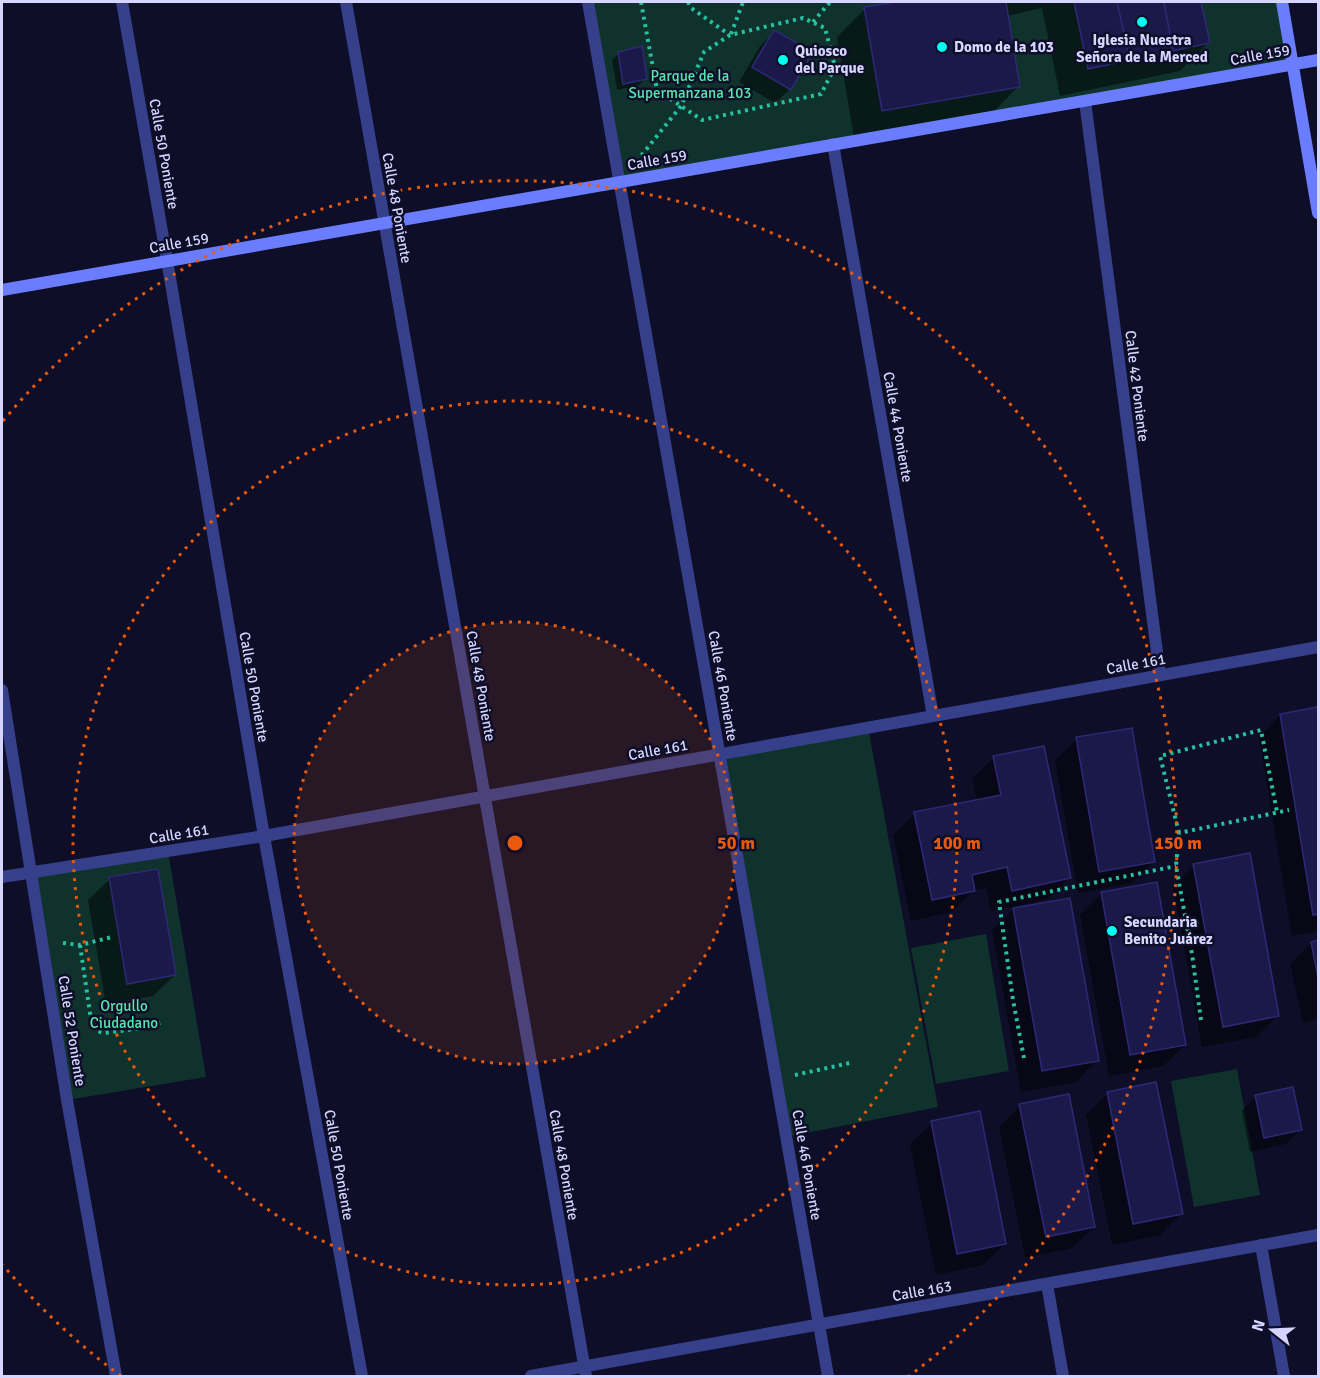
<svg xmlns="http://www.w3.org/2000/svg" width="1320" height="1378" font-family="Signika,sans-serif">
	<rect width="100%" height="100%" fill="#0e0e28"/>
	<path fill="#10322c" d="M589,2h692l11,62 -672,117z
		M868,727l70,380 -152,30 -66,-383z
		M168,851l38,226 -139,23 -37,-228z
		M986,934l23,137 -73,13 -25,-136z
		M1237,1069l23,126 -66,12 -23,-126z"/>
	<path fill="#0007" d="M906,2h293l9,41 -28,28 -120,25 -18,-88 -35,8 12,70 -28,28 -137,24 -17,-101 28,-28z
		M774,32l16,57 -15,14 -36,-21 21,-36z
		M618,54l28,24 -7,7 -22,5 -5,-30z
		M1318,709v222l-26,5 -33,-199 21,-22z
		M1077,739l76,123 -21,21 -54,10 -23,-133z
		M994,757l76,121 -22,21 -27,6 76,155 -21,22 -55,10 -29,-162 25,-24 -26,5 -5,-23 -12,2 -22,22 -41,9 -18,-86 22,-21 62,-13 -5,-22z
		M1194,865l83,151 -21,21 -54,10 -29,-161z
		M110,879l65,96 -22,21 -47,9 -18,-105z
		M1101,894l84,151 -22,21 -54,10 -29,-161z
		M1318,941v78l-15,4 -13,-59 21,-21z
		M1108,1093l73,121 -21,21 -48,10 -26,-130z
		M1256,1096l44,34 -14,14 -36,8 -8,-41z
		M1020,1106l74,121 -22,21 -47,10 -26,-131z
		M932,1123l73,121 -22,21 -47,10 -26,-131z"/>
	<path fill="#1b194a" stroke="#2d2977" stroke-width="1.5" d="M898,2h108l14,85 -138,24 -18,-104z
		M1074,2h127l9,41 -122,26z
		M1117,2h47l9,49 -43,9z
		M774,30l39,22 -22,38 -39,-23z
		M642,46l5,33 -24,5 -5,-32z
		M1318,707v207l-5,1 -33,-201z
		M1132,728l23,134 -56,10 -23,-135z
		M1044,746l27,132 -59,13 -5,-24 -35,8 3,16 -43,9 -18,-88 87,-17 -8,-39z
		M1250,853l29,163 -56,11 -30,-163z
		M158,869l18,106 -49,9 -18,-107z
		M1157,882l29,163 -56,10 -29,-163z
		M1070,898l29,163 -57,10 -29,-163z
		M1318,940v37l-7,-35z
		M1156,1082l27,132 -50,10 -26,-132z
		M1293,1087l9,43 -38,8 -9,-43z
		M1069,1094l26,133 -49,10 -27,-133z
		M980,1111l26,133 -49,10 -26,-133z"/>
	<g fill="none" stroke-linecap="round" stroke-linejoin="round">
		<path stroke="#27c0a0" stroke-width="4" stroke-dasharray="3 4.5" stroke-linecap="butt" d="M641,2l16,88 45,30 119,-26 14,-27 -10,-39 -22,-10 -73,17 -26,17 -23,54 -40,50
			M688,2l3,6 39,27
			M813,22l17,-20
			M731,34l12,-32
			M1179,833l-19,-77 101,-26 16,82
			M63,943l17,2 32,-8
			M80,945l10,68 3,13 4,5 7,2 32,-4 28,-7
			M1201,1020l-9,-66 -16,-88 3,-33 110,-23
			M1024,1058l-11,-58 -14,-98 177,-36
			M795,1075l55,-12"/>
		<path stroke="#363f8a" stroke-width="12" d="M122,2l45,258 97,576 98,540
			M346,2l240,1374
			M588,2l240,1374
			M1085,101l75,574
			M833,144l100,572
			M2,690l65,410 49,276
			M2,877l262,-41 1054,-189
			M1261,1245l23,131
			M1047,1284l16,92
			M531,1376l787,-141"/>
		<path stroke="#6b7dff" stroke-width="12" d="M1282,2l36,211
			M2,290l1316,-230"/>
	</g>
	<circle cx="515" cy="843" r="221" fill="#e8590c" fill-opacity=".12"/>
	<g fill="none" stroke="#e8590c" stroke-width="3" stroke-dasharray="3 6">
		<circle cx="515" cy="843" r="221"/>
		<circle cx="515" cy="843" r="442"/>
		<path d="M121 1376A663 663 0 0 1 3 1265M3 421A663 663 0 1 1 909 1376"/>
	</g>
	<g fill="#00fff3" stroke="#0e0e28" stroke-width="2">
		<circle cx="1142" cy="22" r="6"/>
		<circle cx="942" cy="47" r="6"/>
		<circle cx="783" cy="60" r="6"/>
		<circle cx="1112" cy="931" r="6"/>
	</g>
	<g text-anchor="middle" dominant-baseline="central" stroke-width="5" stroke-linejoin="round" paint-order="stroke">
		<g font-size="15" font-weight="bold" fill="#d4d6ff" stroke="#0e0e28" text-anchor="start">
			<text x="1142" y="40" text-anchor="middle">Iglesia Nuestra<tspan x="1142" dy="17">Señora de la Merced</tspan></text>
			<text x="954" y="47">Domo de la 103</text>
			<text x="795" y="51">Quiosco<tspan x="795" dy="17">del Parque</tspan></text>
			<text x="1124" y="922">Secundaria<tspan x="1124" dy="17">Benito Juárez</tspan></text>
		</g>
		<g font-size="15" fill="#d4d6ff" stroke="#0e0e28">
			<text transform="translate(1260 55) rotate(-10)">Calle 159</text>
			<text transform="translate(164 154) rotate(80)">Calle 50 Poniente</text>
			<text transform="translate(657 160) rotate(-10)">Calle 159</text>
			<text transform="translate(397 208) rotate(80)">Calle 48 Poniente</text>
			<text transform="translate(179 243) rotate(-10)">Calle 159</text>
			<text transform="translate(1137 386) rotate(83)">Calle 42 Poniente</text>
			<text transform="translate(898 427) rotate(80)">Calle 44 Poniente</text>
			<text transform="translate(1136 664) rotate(-10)">Calle 161</text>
			<text transform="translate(481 686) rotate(80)">Calle 48 Poniente</text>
			<text transform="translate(723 686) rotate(80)">Calle 46 Poniente</text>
			<text transform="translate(254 687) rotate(80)">Calle 50 Poniente</text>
			<text transform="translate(658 750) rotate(-10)">Calle 161</text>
			<text transform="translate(179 834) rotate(-9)">Calle 161</text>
			<text transform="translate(72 1031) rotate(81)">Calle 52 Poniente</text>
			<text transform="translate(339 1165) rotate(80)">Calle 50 Poniente</text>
			<text transform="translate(564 1165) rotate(80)">Calle 48 Poniente</text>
			<text transform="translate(807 1165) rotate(80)">Calle 46 Poniente</text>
			<text transform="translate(922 1291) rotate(-10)">Calle 163</text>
		</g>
		<g font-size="15" fill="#58e8ae" stroke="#0e0e28">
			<text x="690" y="76">Parque de la<tspan x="690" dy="17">Supermanzana 103</tspan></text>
			<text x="124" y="1006">Orgullo<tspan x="124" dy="17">Ciudadano</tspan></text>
		</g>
	</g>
	<circle cx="515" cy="843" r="9" fill="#e8590c" stroke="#0e0e28" stroke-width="3"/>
	<g font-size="18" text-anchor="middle" font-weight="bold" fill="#e8590c" stroke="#0e0e28" stroke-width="5" stroke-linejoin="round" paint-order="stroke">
		<text x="736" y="849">50 m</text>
		<text x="957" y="849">100 m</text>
		<text x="1178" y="849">150 m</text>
	</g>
	<rect width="1320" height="1378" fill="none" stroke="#d4d6ff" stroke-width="6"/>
	<g transform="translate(1272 1330) rotate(288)" stroke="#0e0e28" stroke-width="4.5" paint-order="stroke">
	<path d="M0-4.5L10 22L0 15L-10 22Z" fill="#d4d6ff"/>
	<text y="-9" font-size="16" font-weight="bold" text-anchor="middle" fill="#d4d6ff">N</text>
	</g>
</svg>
